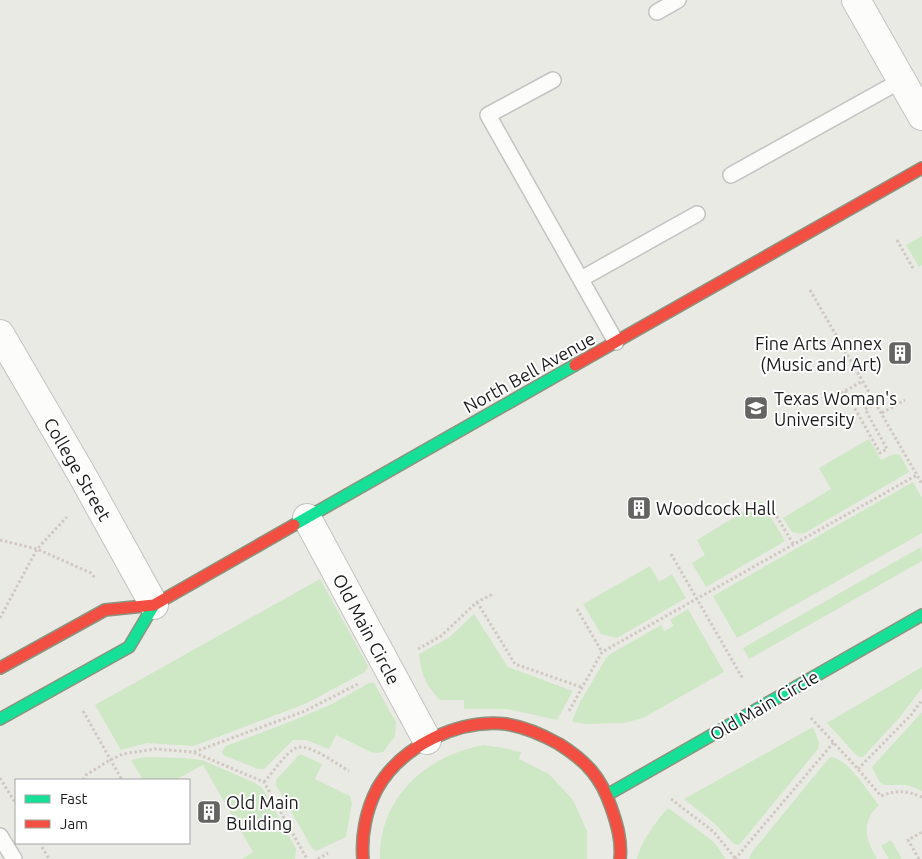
<svg xmlns="http://www.w3.org/2000/svg" width="922" height="859" font-family="Ubuntu,sans-serif">
	<rect width="100%" height="100%" fill="#eaeae5"/>
	<path fill="#cee7c4" d="M922,236v29l-3,2 -13,-22z
		M869,439l12,21 13,-6 6,1 9,17 -106,62 -11,-2 -9,-14 48,-29 -12,-21z
		M913,482l9,16v35l-185,105 -24,-42z
		M761,501l24,40 -79,46 -14,-24 13,-8 -8,-15z
		M921,547l1,14 -173,98 -6,-11z
		M650,566l9,16 13,-8 14,24 -69,40 -16,-4 -18,-30z
		M320,579l48,87 -3,6 -60,32 -111,42 -47,-3 -26,7 -26,-45z
		M688,609l36,63 -81,46 -20,5 -35,1 -16,-2 7,-18 27,-46 6,-5 49,-28 3,6 10,-5 -4,-6z
		M474,614l34,53 65,24 -16,29 -49,-11h-44v-9h-24c-15,-17 -18,-23 -21,-46l31,-17z
		M922,667v21l-22,29 -37,40 -6,-1 -30,-33z
		M369,683h5l22,39 -1,14 -12,16 -6,1 -6,-1 -35,-17 -7,14 -23,-9h-13l-29,29h-6l-35,-14 -1,-4 4,-5 66,-25 40,-17z
		M922,712v79l-15,-6h-23l-5,-4 -7,-14z
		M813,727l6,16 -1,6 -78,95 -3,1 -4,-2 -20,-21 -29,-23z
		M483,745l21,3 17,4 -2,7 30,15 24,26 14,31v28h-207c-1,-62 46,-103 103,-114z
		M300,754l22,10 -7,15 35,17 2,7 -6,34 -30,14 -4,-3 -36,-63v-5z
		M147,757l37,1 18,2 53,23 7,5 5,8 29,53 -1,10h-53l11,-7 -50,-87 -28,15h-32l-12,-20z
		M832,757c17,3 36,35 47,48 -19,17 -13,35 -2,54h-128l3,-7 77,-94z
		M668,808l46,34 11,16 -1,1h-87c3,-16 20,-39 31,-51z
		M891,840l11,19h-13l-8,-13z"/>
	<g fill="none" stroke-linecap="round" stroke-linejoin="round">
		<defs>
			<path id="lane" d="M657,12l21,-12
				M553,80l-65,35 128,227
				M731,175l171,-95
				M581,279l116,-65
				M0,836l14,23"/>
			<path id="street" d="M856,0l66,116
				M0,334l81,139 73,132
				M307,518l120,222"/>
			<path id="fast" d="M294,525l281,-160
				M0,719l129,-72 25,-42
				M607,795l315,-180"/>
			<path id="jam" d="M575,365l347,-197
				M0,668l105,-58 49,-5 140,-80
				M363,859c-2,-23 3,-49 14,-70 24,-43 81,-70 129,-65 19,3 37,11 53,20 27,17 42,33 52,63 6,17 11,34 9,52"/>
		</defs>
		<use href="#lane" stroke="#c3c3c1" stroke-width="18"/>
		<use href="#street" stroke="#c3c3c1" stroke-width="30"/>
		<use href="#fast" stroke="#8c937e" stroke-width="14"/>
		<use href="#jam" stroke="#8c937e" stroke-width="14"/>
		<path stroke="#d1c8c2" stroke-width="3" stroke-dasharray="2.5 2.5" stroke-linecap="butt" d="M897,240l17,30
			M810,290l112,194
			M845,391l35,62 7,-4 -22,-40 11,-6
			M841,393l22,-12
			M882,413l23,-13
			M766,499l28,46
			M0,540l37,9 54,24 4,5
			M671,554l72,125
			M477,602l38,62 66,23
			M577,609l25,43
			M0,618l37,-69 30,-32
			M418,649l23,-13 36,-34 16,-8
			M83,711l39,69
			M569,711l33,-59 315,-177
			M811,718l47,51 23,27c16,-6 24,-6 41,1
			M194,752l111,-41 53,-27
			M858,769l53,-54 11,-15
			M0,778l16,26
			M83,780l3,-5 24,-15 13,-6 32,-5 38,3 71,30 43,77
			M264,782c8,-8 22,-30 32,-34 12,-6 42,17 53,23
			M671,799l43,33 21,26
			M42,847l7,12
			M318,859l10,-6
			M735,859l99,-117
			M919,859l-11,-19 14,-8"/>
		<use href="#lane" stroke="#fcfcfb" stroke-width="15"/>
		<use href="#street" stroke="#fcfcfb" stroke-width="28"/>
		<use href="#fast" stroke="#16e098" stroke-width="11"/>
		<use href="#jam" stroke="#f24e42" stroke-width="11"/>
	</g>
	<defs>
		<symbol id="building-square" viewBox="-11 -11 22 22"><rect x="-9" y="-9" width="18" height="18" rx="4" fill="#646462" stroke="#fff"/><path d="M-4-6H4V6H1V3H-1V6H-4ZM-2.5-4.3h1.7v1.8h-1.7ZM.8-4.3h1.7v1.8H.8ZM-2.5-1h1.7V.8h-1.7ZM.8-1h1.7V.8H.8Z" fill="#fff"/></symbol>
		<symbol id="university-square" viewBox="-11 -11 22 22"><rect x="-9" y="-9" width="18" height="18" rx="4" fill="#646462" stroke="#fff"/><path d="M0-5L7-2L0 1L-7-2ZM-4 1L0 2.5L4 1V4Q0 6-4 4Z" fill="#fff"/></symbol>
	</defs>
	<g fill-rule="evenodd">
		<use href="#building-square" x="886" y="339" width="28" height="28"/>
		<use href="#university-square" x="742" y="394" width="28" height="28"/>
		<use href="#building-square" x="625" y="494" width="28" height="28"/>
		<use href="#building-square" x="195" y="798" width="28" height="28"/>
	</g>
	<g text-anchor="middle" dominant-baseline="central" stroke-width="4" stroke-linejoin="round" paint-order="stroke">
		<g font-size="18" fill="#1c1c1c" stroke="#fff" text-anchor="start">
			<text x="882" y="343" text-anchor="end">Fine Arts Annex<tspan x="882" dy="21">(Music and Art)</tspan></text>
			<text x="774" y="398">Texas Woman's<tspan x="774" dy="21">University</tspan></text>
			<text x="656" y="508">Woodcock Hall</text>
			<text x="226" y="802">Old Main<tspan x="226" dy="21">Building</tspan></text>
		</g>
		<g font-size="18" fill="#1c1c1c" stroke="#fff">
			<text transform="translate(529 372) rotate(-29)">North Bell Avenue</text>
			<text transform="translate(78 469) rotate(60)">College Street</text>
			<text transform="translate(367 629) rotate(62)">Old Main Circle</text>
			<text transform="translate(764 705) rotate(-30)">Old Main Circle</text>
		</g>
	</g>
	<rect x="15" y="779" width="175" height="65" fill="#ffffff" stroke="#a4a4a4"/>
	<rect x="25" y="795" width="25" height="8" fill="#16e098" stroke="#a4a4a4"/>
	<text x="60" y="804" font-size="15" fill="#1c1c1c">Fast</text>
	<rect x="25" y="820" width="25" height="8" fill="#f24e42" stroke="#a4a4a4"/>
	<text x="60" y="829" font-size="15" fill="#1c1c1c">Jam</text>
</svg>
